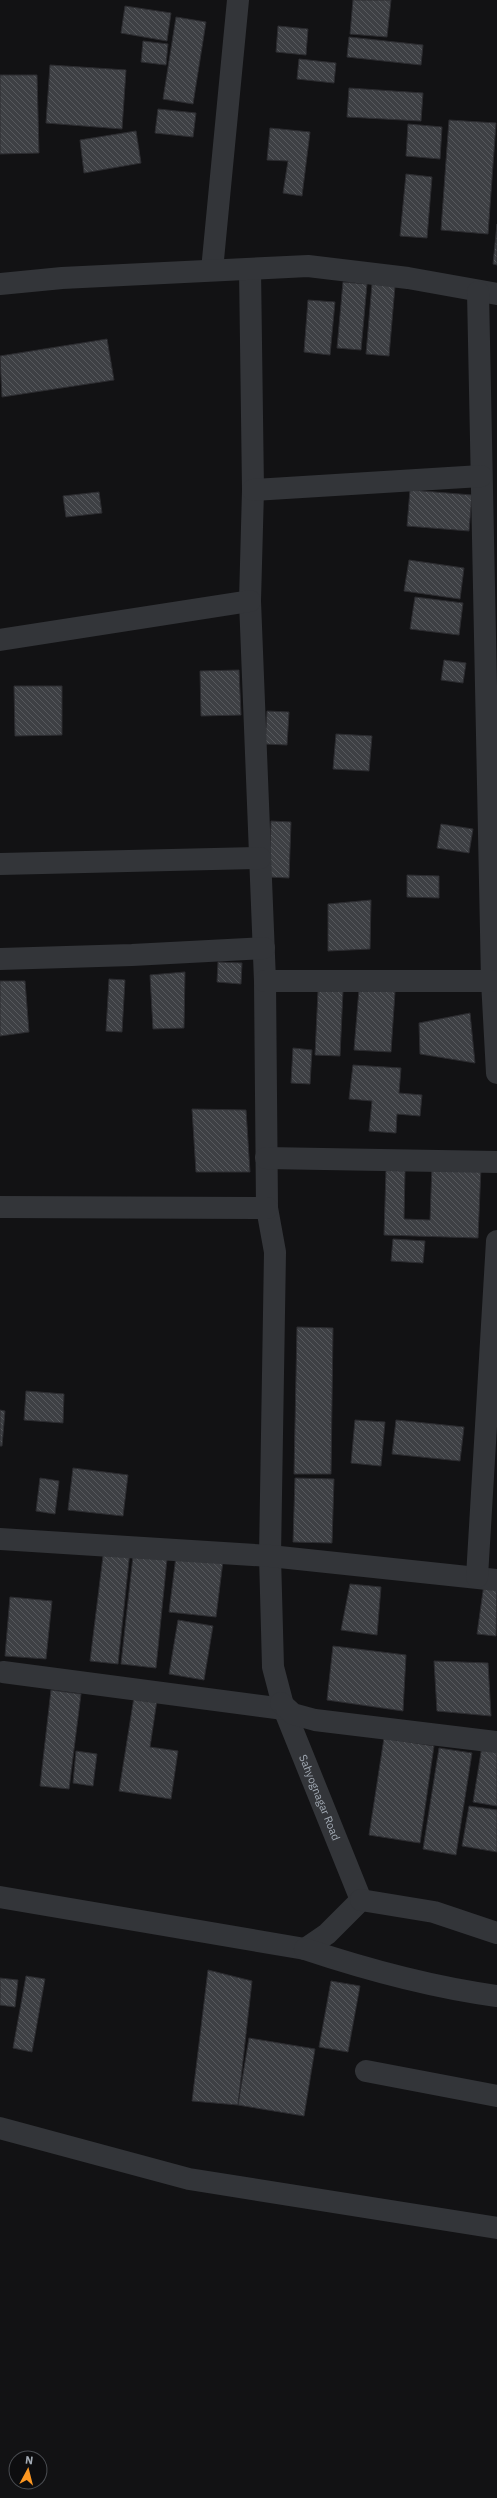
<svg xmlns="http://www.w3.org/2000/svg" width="497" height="2498" font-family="'IBM Plex Sans',sans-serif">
	<defs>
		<pattern id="building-back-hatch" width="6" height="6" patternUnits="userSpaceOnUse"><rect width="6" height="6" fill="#3e4044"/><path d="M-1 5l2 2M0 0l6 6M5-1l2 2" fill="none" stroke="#57595d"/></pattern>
	</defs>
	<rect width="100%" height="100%" fill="#121214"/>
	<path fill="url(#building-back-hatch)" stroke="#2c2c30" d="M353,0h38l-4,37 -37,-3z
		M125,6l46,7 -4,28 -46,-8z
		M176,17l30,5 -13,82 -30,-5z
		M278,26l30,3 -2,26 -30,-3z
		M349,37l74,8 -2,20 -74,-8z
		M143,41l25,3 -2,21 -25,-3z
		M299,59l37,4 -2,20 -37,-4z
		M50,65l76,5 -4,59 -76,-6z
		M0,75h37l2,78 -39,1z
		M349,88l74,5 -2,28 -74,-4z
		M158,109l38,4 -3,24 -38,-4z
		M449,120l47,3 -8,111 -47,-4z
		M408,124l34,3 -2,32 -34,-3z
		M270,128l40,4 -8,64 -19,-3 5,-32 -21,-1z
		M136,131l5,32 -57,10 -4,-33z
		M406,174l26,3 -5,61 -27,-2z
		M497,224v41l-4,-1z
		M343,282l24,2 -6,66 -24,-2z
		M372,284l23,2 -6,70 -23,-2z
		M308,300l27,2 -5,53 -26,-3z
		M107,339l7,41 -112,17 -2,-41z
		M410,490l62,5 -3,36 -62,-5z
		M99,492l3,21 -36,4 -3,-21z
		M409,560l55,8 -4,31 -56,-8z
		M415,597l48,6 -4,32 -49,-6z
		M444,660l22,3 -3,20 -22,-3z
		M239,670l2,45 -40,1 -1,-45z
		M14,686h48v49l-47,1z
		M267,711l22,1 -2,33 -22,-1z
		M336,734l36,2 -3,35 -36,-2z
		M271,821l20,1 -2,56 -20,-1z
		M441,824l32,5 -4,24 -32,-5z
		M407,875l32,1v22l-32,-1z
		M371,900l-1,49 -42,2v-47z
		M218,962l24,1 -1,21 -24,-2z
		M185,972l-1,56 -31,1 -3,-54z
		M109,979l16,1 -3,52 -16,-1z
		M0,981h25l4,51 -29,4z
		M359,989l36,3 -4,60 -37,-2z
		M318,991h25l-3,65 -25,-1z
		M470,1013l5,50 -55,-9 -1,-31z
		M293,1048l19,2 -2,34 -19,-1z
		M353,1065l48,3 -2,25 23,2 -2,21 -23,-2 -1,19 -27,-2 3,-30 -23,-2z
		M192,1109l54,1 4,62h-54z
		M432,1165l49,2 -3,71 -94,-3 2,-65 19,1 -1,48 26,1z
		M393,1239l32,2 -2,22 -32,-2z
		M297,1327l36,1 -2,146h-37z
		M26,1391l38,3 -1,29 -39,-3z
		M0,1410l5,1 -3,35h-2z
		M355,1420l30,2 -4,44 -30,-3z
		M396,1420l68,7 -4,34 -68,-7z
		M73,1468l55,7 -5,41 -55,-6z
		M40,1478l19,3 -4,33 -19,-3z
		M295,1478l39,1 -2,64 -39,-1z
		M104,1548l26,3 -12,113 -28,-3z
		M133,1556l34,3 -11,109 -35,-4z
		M176,1556l47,5 -7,56 -47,-5z
		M350,1584l31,3 -4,48 -36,-5z
		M484,1584l13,2 -1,50 -19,-2z
		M10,1597l42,4 -6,58 -41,-3z
		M178,1620l35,6 -9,54 -35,-6z
		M333,1646l73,9 -3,56 -76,-11z
		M434,1661l54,2 3,53 -54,-5z
		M51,1690l30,4 -12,95 -29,-3z
		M134,1697l23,3 -7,47 28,4 -7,48 -52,-8z
		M384,1738l50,8 -14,97 -51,-8z
		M482,1746l15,2v58l-24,-4z
		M439,1748l33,5 -16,102 -33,-6z
		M76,1751l21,3 -4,32 -20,-3z
		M469,1806l28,4v42l-35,-6z
		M208,1970l44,11 -14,124 -46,-4z
		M26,1976l19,3 -13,73 -19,-4z
		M0,1978l18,2 -3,27 -15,-2z
		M331,1981l29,5 -12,66 -29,-5z
		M249,2038l66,11 -11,67 -66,-11z"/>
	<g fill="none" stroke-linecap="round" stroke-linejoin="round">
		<g stroke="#333539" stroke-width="22">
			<path id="s1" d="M250,269l3,221 -3,111 15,380 2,227 8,44 -5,304 3,111 11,42 77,191"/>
			<path d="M212,270l26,-270"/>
			<path d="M0,284l62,-6 246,-12 100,12 89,16"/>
			<path d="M478,292l14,689 5,92"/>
			<path d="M253,490l228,-14"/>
			<path d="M0,640l250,-39"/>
			<path d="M0,864l260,-6"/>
			<path d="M0,959l132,-4 132,-7"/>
			<path d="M265,981h227"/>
			<path d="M266,1158l231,4"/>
			<path d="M0,1207l267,1"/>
			<path d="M0,1539l270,17 227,24"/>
			<path d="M477,1577l20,-336"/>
			<path d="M3,1672l281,37"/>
			<path d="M281,1703l12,11 22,6 182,22"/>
			<path d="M0,1897l305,52 22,-15 34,-34"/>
			<path d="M361,1900l73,12 63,21"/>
			<path d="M305,1949c63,21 126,38 192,47"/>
			<path d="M366,2071l131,25"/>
		</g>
		<path stroke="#333539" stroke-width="22" d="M0,2128l189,51 308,49"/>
	</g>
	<g text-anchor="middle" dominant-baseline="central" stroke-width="3" stroke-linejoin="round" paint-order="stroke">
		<g font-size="11" fill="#a3abb5" stroke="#0d0d0f">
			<text stroke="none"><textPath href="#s1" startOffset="1538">Sahyognagar Road</textPath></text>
		</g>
	</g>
	<g transform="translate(28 2470) rotate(7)"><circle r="19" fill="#0d0d0f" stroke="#494c51"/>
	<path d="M0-3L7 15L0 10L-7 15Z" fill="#fd9721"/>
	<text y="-6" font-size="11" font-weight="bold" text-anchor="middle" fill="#a3abb5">N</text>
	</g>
</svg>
